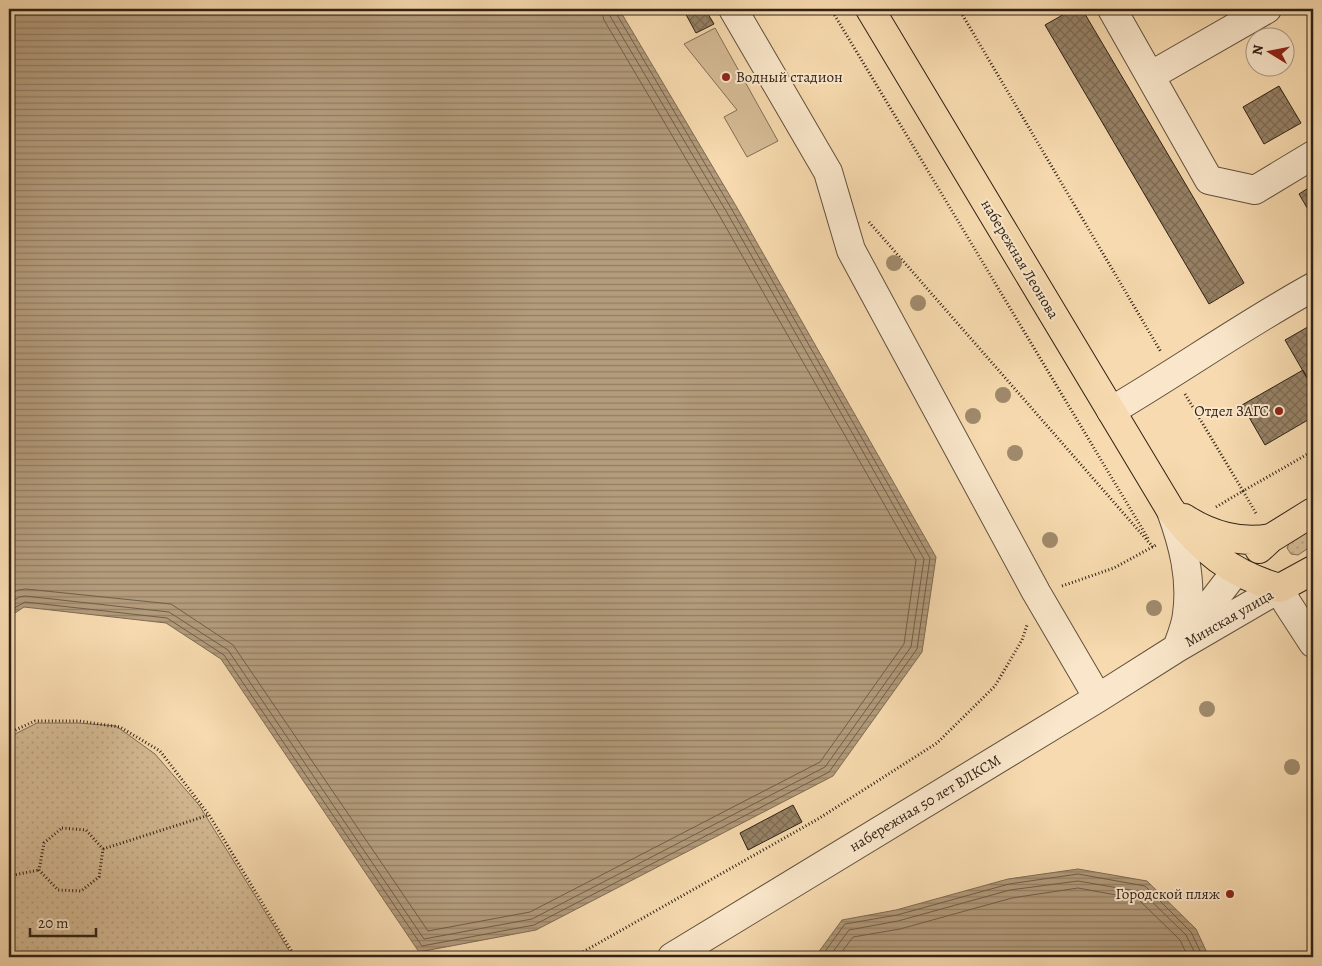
<svg xmlns="http://www.w3.org/2000/svg" width="1322" height="966" font-family="Alegreya,serif">
	<defs>
		<pattern id="grass-dots" width="8" height="8" patternUnits="userSpaceOnUse" patternTransform="scale(1.25)"><rect width="8" height="8" fill="#d5bb95"/><path d="M2 2h.1M6 6h.1" fill="none" stroke="#b7a080" stroke-width="1.8" stroke-linecap="round"/></pattern>
		<pattern id="water-rules" width="6" height="5" patternUnits="userSpaceOnUse" patternTransform="scale(1.25)"><rect width="6" height="5" fill="#b39b7b"/><path d="M0 2.5h6" fill="none" stroke="#927e64"/></pattern>
		<pattern id="building-cross-hatch" width="8" height="8" patternUnits="userSpaceOnUse" patternTransform="scale(1.25)"><rect width="8" height="8" fill="#978266"/><path d="M0 0l8 8M0 8l8-8" fill="none" stroke="#7c6a53"/></pattern>
	</defs>
	<rect width="100%" height="100%" fill="#f7daaf"/>
	<filter id="stains"><feTurbulence type="fractalNoise" baseFrequency=".004" numOctaves="4"/><feColorMatrix values="0 0 0 0 .2 0 0 0 0 .09 0 0 0 0 .02 0 0 0 .5 -.17"/></filter>
	<radialGradient id="worn" r=".72"><stop offset=".6" stop-color="#630" stop-opacity="0"/><stop offset="1" stop-color="#630" stop-opacity=".3"/></radialGradient>
	<path fill="url(#grass-dots)" stroke="#826e56" d="M1313,528v17l-15,10 -7,-1 -4,-6 3,-7z
		M37,723h41l38,3 39,28 44,51 94,152h-284v-220z"/>
	<path fill="#d5bb95" stroke="#826e56" d="M715,28l63,113 -31,16 -23,-40 13,-7 -53,-66z"/>
	<path fill="url(#water-rules)" stroke="#7f6b53" d="M9,9h610l117,197 200,351 -14,95 -89,124 -297,154 -117,22 -198,-293 -55,-36 -142,-16 -15,10z
		M1078,869l69,12 49,48 13,28h-394l27,-37 54,-10 112,-31z"/>
	<g fill="none" stroke-linecap="round" stroke-linejoin="round">
		<path stroke="#725e48" stroke-width="1" d="M9,595l9,-5 8,-1 145,15 62,41 195,286 102,-19 290,-150 84,-118 12,-84 -197,-345 -115,-195 -3,-11
			M9,604l10,-7 6,-1 144,16 59,38 196,289 108,-20 293,-152 86,-120 13,-88 -198,-348 -116,-195 -1,-7
			M9,611l16,-9 142,16 57,37 198,291 112,-21 295,-153 88,-123 13,-91 -199,-350 -115,-195 -1,-4
			M821,957l24,-33 52,-9 112,-31 69,-10 67,12 46,46 12,25
			M829,957l20,-27 49,-9 112,-31 68,-9 64,11 44,43 11,22
			M838,957l15,-20 47,-8 112,-31 66,-10 60,11 42,41 8,17"/>
	</g>
	<path fill="url(#building-cross-hatch)" stroke="#302216" d="M683,9h22l9,15 -18,9z
		M1073,9h9l162,274 -35,21 -164,-279z
		M1279,86l22,37 -37,21 -21,-37z
		M1313,185v33l-14,-24z
		M1313,324v60l-2,1 -26,-45z
		M1303,370l8,15 2,-1v33l-48,28 -23,-40z
		M793,805l9,17 -54,28 -8,-17z"/>
	<g fill="none" stroke-linecap="round" stroke-linejoin="round">
		<defs>
			<path id="minor" d="M733,9l95,163 23,78 185,342 62,106
				M1112,9l97,171 46,10 58,-35
				M1150,76l117,-67
				M1111,411c68,-40 133,-86 202,-124
				M1171,511c12,33 21,67 16,103 -1,11 -6,23 -10,34
				M1185,637l51,-66
				M672,957l426,-259 79,-50 103,-60 7,15 26,40"/>
			<path id="major" d="M870,9l300,500c30,40 62,66 110,79l33,-18
				M1184,518c26,17 57,26 87,20
				M1259,549l12,-11 42,-26"/>
		</defs>
		<use href="#minor" stroke="#62503c" stroke-width="30"/>
		<use href="#major" stroke="#302216" stroke-width="30"/>
		<path stroke="#302216" stroke-width="3" stroke-dasharray="1 2.5" stroke-linecap="butt" d="M831,9l318,531
			M959,9l202,343
			M869,222l284,325
			M1185,394l58,97 70,-40
			M1216,507l27,-16 14,24
			M1062,586l52,-18 42,-23
			M9,733l26,-12h44l41,6 40,24 49,64 86,142
			M62,828l24,2 17,19 -4,28 -18,14 -23,-1 -19,-20 5,-27z
			M103,849l106,-34
			M9,876l30,-6
			M574,957l244,-138 119,-76 58,-57 27,-46 5,-15"/>
		<use href="#minor" stroke="#fae7cb" stroke-width="28"/>
		<use href="#major" stroke="#f7daaf" stroke-width="28"/>
	</g>
	<g fill="#a08a6c">
		<circle cx="894" cy="263" r="8"/>
		<circle cx="918" cy="303" r="8"/>
		<circle cx="1003" cy="395" r="8"/>
		<circle cx="973" cy="416" r="8"/>
		<circle cx="1015" cy="453" r="8"/>
		<circle cx="1050" cy="540" r="8"/>
		<circle cx="1154" cy="608" r="8"/>
		<circle cx="1207" cy="709" r="8"/>
		<circle cx="1292" cy="767" r="8"/>
	</g>
	<g fill="#8f2418" stroke="#fae7cb" stroke-width="2">
		<circle cx="726" cy="77" r="5"/>
		<circle cx="1279" cy="411" r="5"/>
		<circle cx="1230" cy="894" r="5"/>
	</g>
	<g text-anchor="middle" dominant-baseline="central" stroke-width="4" stroke-linejoin="round" paint-order="stroke">
		<g font-size="15" fill="#302216" stroke="#fae7cb" text-anchor="end">
			<text x="736" y="77" text-anchor="start">Водный стадион</text>
			<text x="1269" y="411">Отдел ЗАГС</text>
			<text x="1220" y="894">Городской пляж</text>
		</g>
		<g font-size="15" fill="#302216" stroke="#fae7cb">
			<text transform="translate(1020 259) rotate(59)">набережная Леонова</text>
			<text transform="translate(1229 618) rotate(-30)">Минская улица</text>
			<text transform="translate(925 803) rotate(-31)">набережная 50 лет ВЛКСМ</text>
		</g>
	</g>
	<rect width="1322" height="966" fill="none" stroke="#f7daaf" stroke-width="30"/>
	<rect x="10" y="10" width="1302" height="946" fill="none" stroke="#302216" stroke-width="2.5"/>
	<rect x="15" y="15" width="1292" height="936" fill="none" stroke="#302216"/>
	<g transform="translate(1270 52) rotate(280)"><circle r="24" fill="#fae7cb" stroke="#a99883"/>
	<path d="M0-4L9 19L0 12L-9 19Z" fill="#8f2418"/>
	<text y="-8" font-size="14" font-weight="bold" text-anchor="middle" fill="#302216">N</text>
	</g>
	<path d="M30 928v8h66v-8" fill="none" stroke="#302216" stroke-width="2.5"/>
	<text x="38" y="928" font-size="15" fill="#302216" stroke="#fae7cb" stroke-width="4" paint-order="stroke">20 m</text>
	<rect width="100%" height="100%" filter="url(#stains)"/>
	<rect width="100%" height="100%" fill="url(#worn)"/>
</svg>
